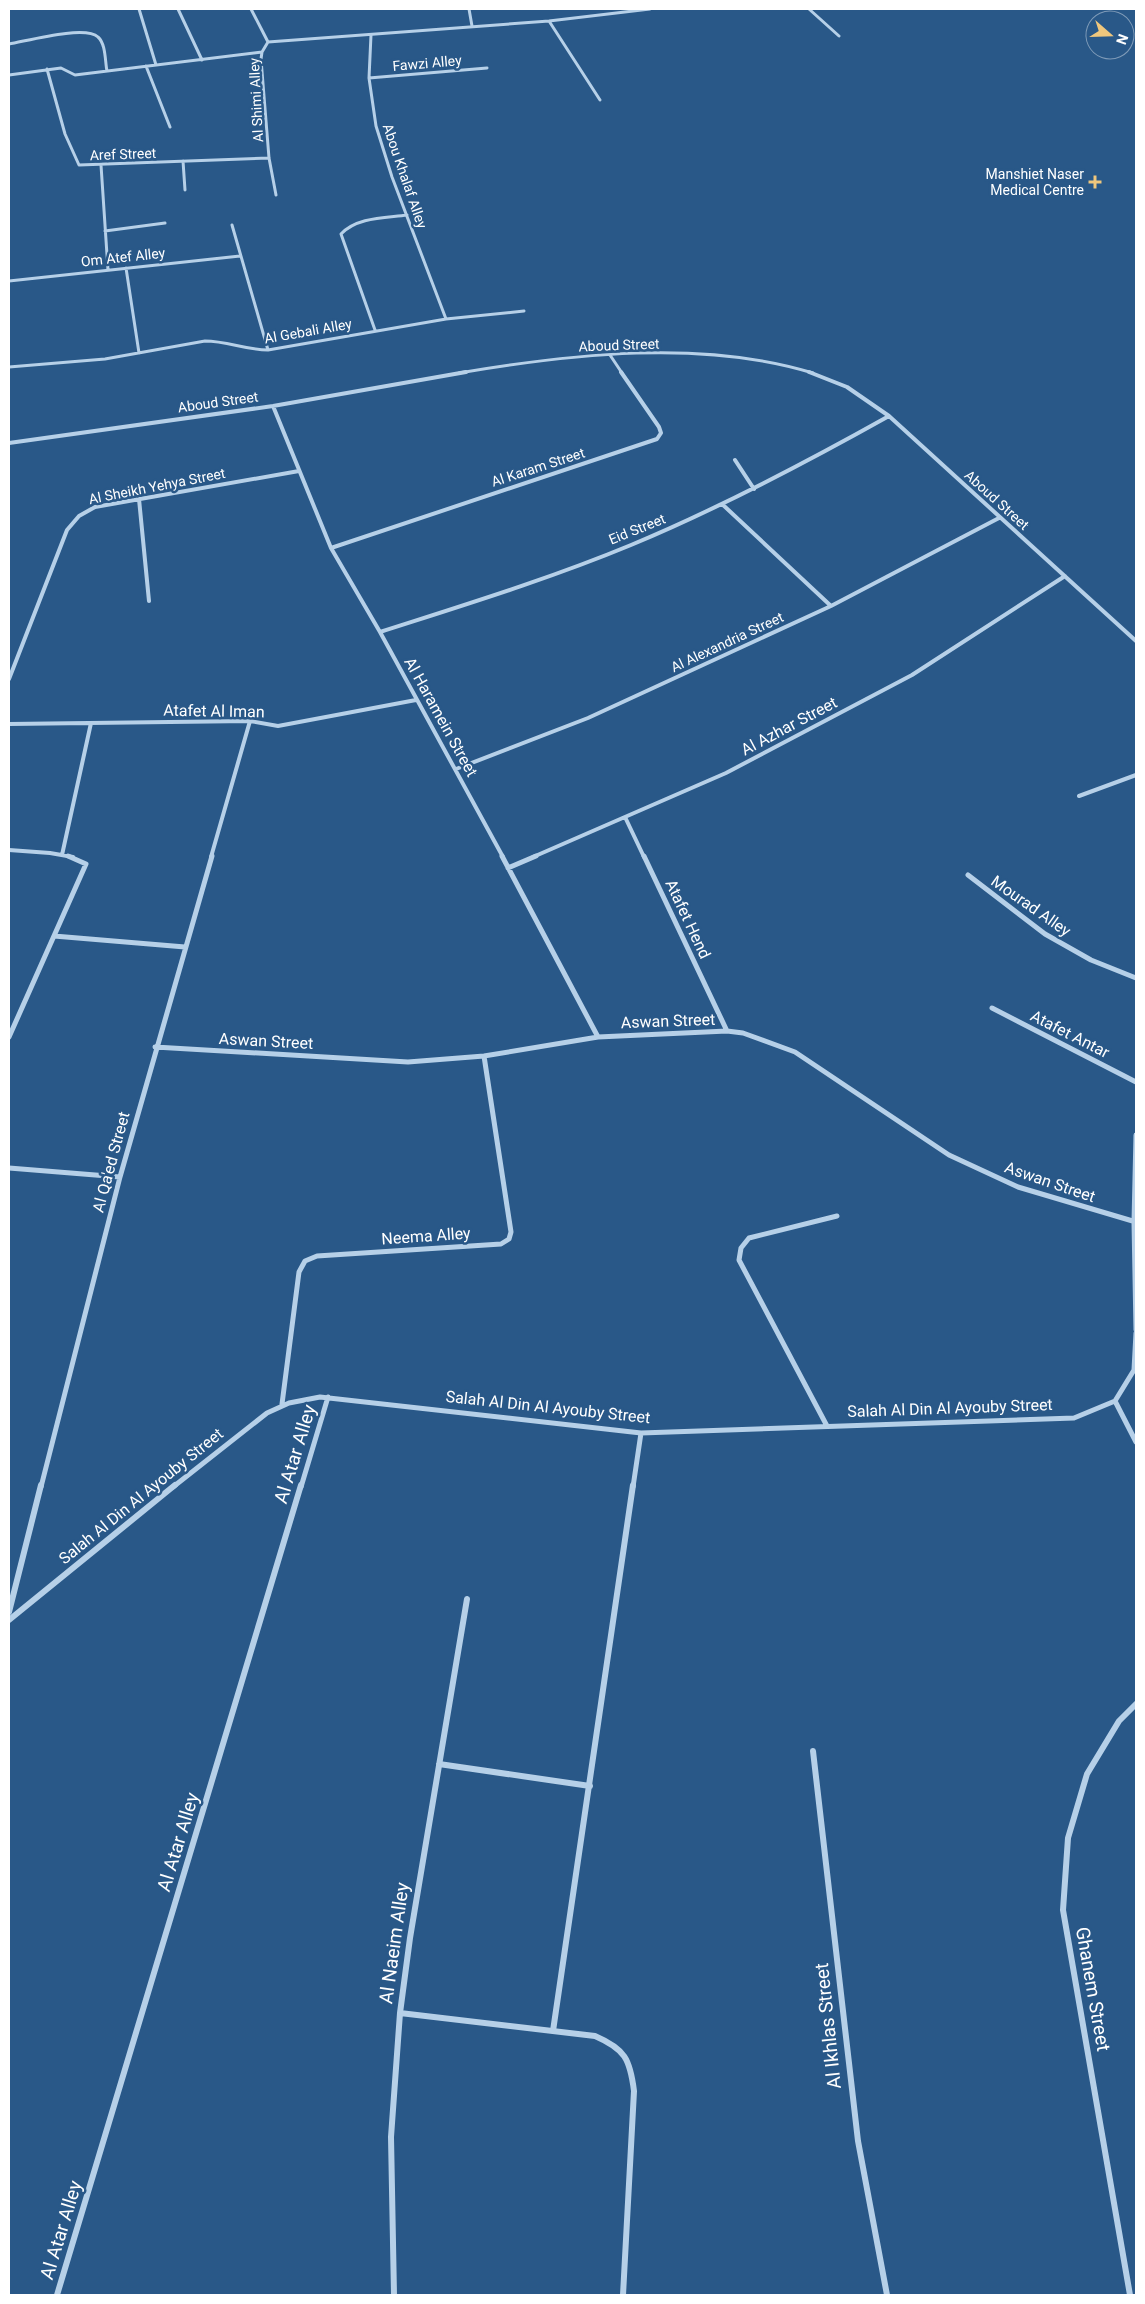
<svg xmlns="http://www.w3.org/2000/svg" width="1145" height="2304" font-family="Roboto,sans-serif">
	<rect width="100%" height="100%" fill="#295888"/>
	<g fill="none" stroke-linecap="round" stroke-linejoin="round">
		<path stroke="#b6d0e8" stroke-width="3" d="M139,9l17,56
			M178,9l24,51
			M251,9l17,33 -6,10 -1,7 8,99 7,37
			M469,9l3,17
			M809,9l30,27
			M549,21l51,79
			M371,35l-2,43 7,48 16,51 54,142
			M268,42l281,-21 101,-12
			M9,44c18,-3 76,-19 89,-7 8,7 7,25 9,34
			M146,66l24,61
			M47,69l18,65 14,31 190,-7
			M9,75l52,-7 14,7 187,-23
			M369,78l118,-10
			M183,161l2,29
			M101,165l7,105
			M232,225l36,125
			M105,231l60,-8
			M126,268l13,85
			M9,281l231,-25
			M375,330l-34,-96c16,-17 44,-16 66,-19
			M610,355l12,18
			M9,367l96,-8 100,-18c22,0 41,9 63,9l178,-31 78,-8
			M459,373c112,-19 243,-34 354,0"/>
		<path stroke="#b6d0e8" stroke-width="4" d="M809,372l38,15 42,29 247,225
			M273,406l58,142 49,84 123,225
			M9,443l264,-37 193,-34
			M735,460l19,29
			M139,499l10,102
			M722,504l109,102
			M331,548l326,-109 4,-6 -2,-6 -38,-55
			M380,632c84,-27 169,-53 251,-87 89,-37 174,-82 258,-129
			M9,679l58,-149 12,-14 16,-9 204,-36
			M9,724l241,-3 28,5 138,-26
			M456,769l132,-51 243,-112 168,-88
			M1079,796l57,-21
			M625,817l19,40
			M9,850l41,3 23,4
			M62,855l29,-132
			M211,857l39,-136
			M533,857l193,-84 186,-98 153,-99"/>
		<path stroke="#b6d0e8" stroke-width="5" d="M502,856l96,181
			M644,856l83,175
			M508,868l28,-12
			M968,875l77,59 46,26 45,18
			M54,936l131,11
			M992,1008l144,74
			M9,1037l77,-173 -18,-8
			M155,1047l253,15 76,-6 114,-19 129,-6 16,2 52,19 154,103 69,32 118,35
			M1136,1135l-2,87 2,108
			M9,1168l111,9
			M1115,1401l21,41
			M282,1404l17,-132 6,-11 12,-5 184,-12 8,-5 2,-7 -27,-176
			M827,1426l-88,-166 2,-12 8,-10 88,-22
			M41,1487l79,-310 92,-321
			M173,1487l94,-74 22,-10 31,-6 321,36 433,-15 41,-17 19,-31 2,-37
			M301,1487l27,-90
			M633,1487l8,-54"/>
		<path stroke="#b6d0e8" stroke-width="6" d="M9,1612l32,-127
			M9,1620l166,-135
			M813,1751l45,390 29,154
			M439,1764l151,22
			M400,2013l195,23c30,13 35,23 39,55l-11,204
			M553,2031l80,-546
			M57,2295l244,-810
			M394,2295l-3,-158 9,-124 10,-75 57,-339
			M1130,2295l-67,-385 5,-72 19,-64 32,-53 17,-17"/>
	</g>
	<path fill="#efc77d" stroke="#295888" stroke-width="2" d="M1092.5 174.5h5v5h5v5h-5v5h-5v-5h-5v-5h5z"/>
	<g text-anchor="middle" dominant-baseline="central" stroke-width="5" stroke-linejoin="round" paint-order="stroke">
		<g font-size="14" fill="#fff" stroke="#295888">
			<text transform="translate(427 63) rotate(-5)">Fawzi Alley</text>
			<text transform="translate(256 100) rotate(-93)">Al Shimi Alley</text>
			<text transform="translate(123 154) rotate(-2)">Aref Street</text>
			<text transform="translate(405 176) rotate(71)">Abou Khalaf Alley</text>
			<text transform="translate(123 257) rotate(-6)">Om Atef Alley</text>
			<text transform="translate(308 331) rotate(-10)">Al Gebali Alley</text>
			<text transform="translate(619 345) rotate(-2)">Aboud Street</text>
			<text transform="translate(218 402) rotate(-8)">Aboud Street</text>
			<text transform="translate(538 467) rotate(-18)">Al Karam Street</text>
			<text transform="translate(157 486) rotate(-11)">Al Sheikh Yehya Street</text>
			<text transform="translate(997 500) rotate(42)">Aboud Street</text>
			<text transform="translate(637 529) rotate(-22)">Eid Street</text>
			<text transform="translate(727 642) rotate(-25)">Al Alexandria Street</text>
		</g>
		<g font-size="14" fill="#fff" stroke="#295888" text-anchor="end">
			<text x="1084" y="174">Manshiet Naser<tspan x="1084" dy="16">Medical Centre</tspan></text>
		</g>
		<g font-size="16" fill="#fff" stroke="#295888">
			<text transform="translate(214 711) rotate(1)">Atafet Al Iman</text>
			<text transform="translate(441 717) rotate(61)">Al Haramein Street</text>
			<text transform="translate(789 726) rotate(-28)">Al Azhar Street</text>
			<text transform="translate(1031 906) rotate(35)">Mourad Alley</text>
			<text transform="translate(688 919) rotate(65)">Atafet Hend</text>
			<text transform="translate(668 1021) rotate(-2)">Aswan Street</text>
			<text transform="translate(1070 1034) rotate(27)">Atafet Antar</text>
			<text transform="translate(266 1041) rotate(3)">Aswan Street</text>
			<text transform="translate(111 1162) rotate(-75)">Al Qa'ed Street</text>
			<text transform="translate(1050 1182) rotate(19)">Aswan Street</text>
			<text transform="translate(426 1236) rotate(-4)">Neema Alley</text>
			<text transform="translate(548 1407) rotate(6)">Salah Al Din Al Ayouby Street</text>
			<text transform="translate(950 1408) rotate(-2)">Salah Al Din Al Ayouby Street</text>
			<text transform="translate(141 1496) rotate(-39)">Salah Al Din Al Ayouby Street</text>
		</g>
		<g font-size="19" fill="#fff" stroke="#295888">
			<text transform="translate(295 1454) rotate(-73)">Al Atar Alley</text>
			<text transform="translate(178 1842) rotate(-73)">Al Atar Alley</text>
			<text transform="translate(394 1943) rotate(-82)">Al Naeim Alley</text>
			<text transform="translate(1093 1989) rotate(80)">Ghanem Street</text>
			<text transform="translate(828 2026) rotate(-96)">Al Ikhlas Street</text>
			<text transform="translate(61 2230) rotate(-73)">Al Atar Alley</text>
		</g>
	</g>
	<rect width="1145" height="2304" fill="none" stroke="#ffffff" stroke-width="20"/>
	<g transform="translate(1110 35) rotate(110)"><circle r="24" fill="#295888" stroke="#7f9bb8"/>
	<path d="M0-4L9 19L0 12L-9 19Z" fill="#efc77d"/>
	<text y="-8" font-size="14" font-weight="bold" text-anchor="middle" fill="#ffffff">N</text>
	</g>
</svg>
